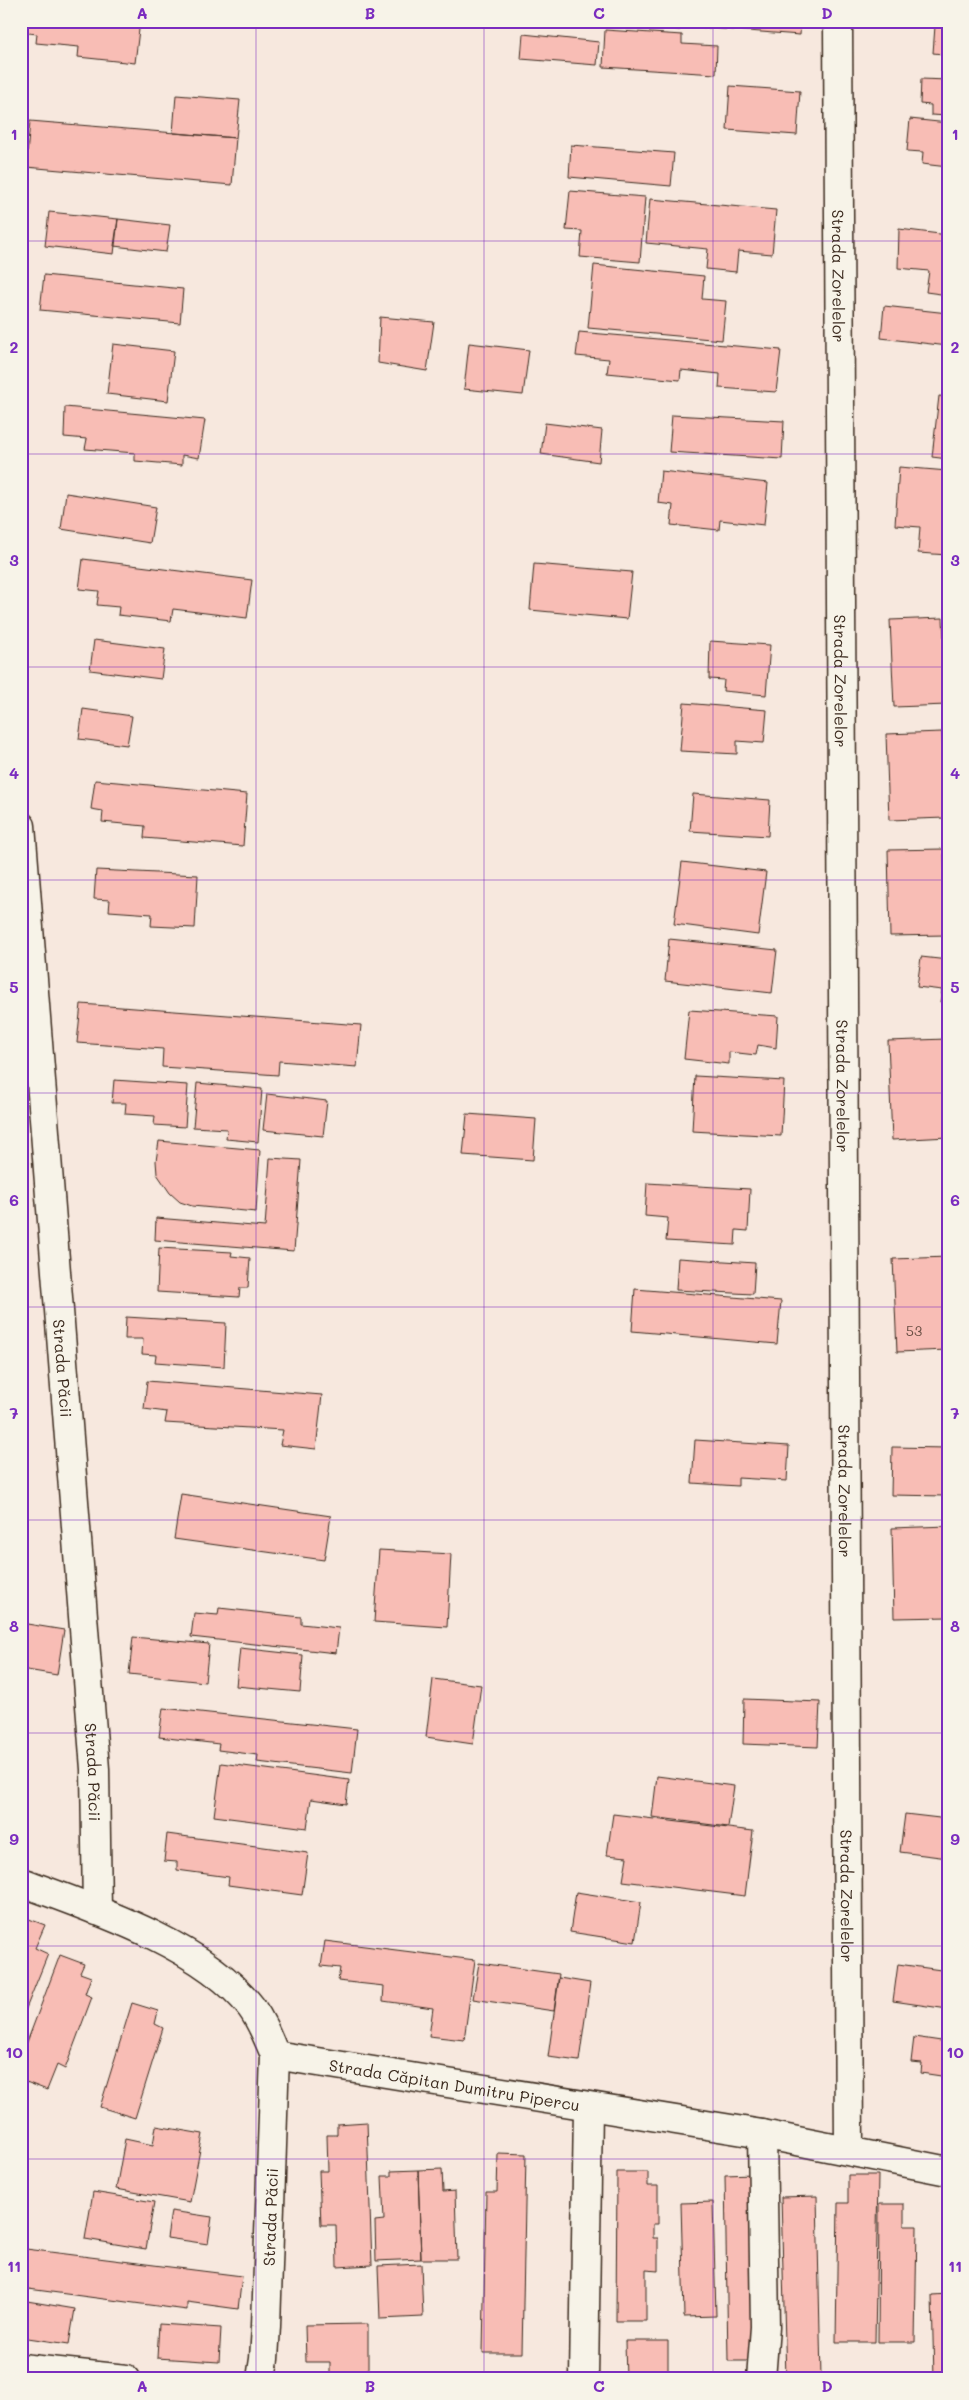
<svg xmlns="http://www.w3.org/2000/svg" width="969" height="2400" font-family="Mali,sans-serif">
	<rect width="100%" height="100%" fill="#f7e8de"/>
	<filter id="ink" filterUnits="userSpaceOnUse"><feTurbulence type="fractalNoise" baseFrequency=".02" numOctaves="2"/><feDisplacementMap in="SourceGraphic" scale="10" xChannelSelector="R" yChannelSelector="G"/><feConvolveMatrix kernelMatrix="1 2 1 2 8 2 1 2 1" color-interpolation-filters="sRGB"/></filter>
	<g filter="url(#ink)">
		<path fill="#f8bdb5" stroke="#3b2a1e" d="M21,21h119l-5,42 -57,-6 1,-10 -43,-4 1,-9 -16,-2z
			M591,21h89v9z
			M696,21h105l-1,14 -104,-8z
			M935,26l13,1v39l-6,-1 1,-11 -10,-1z
			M605,30l77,5v9l35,2 -1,28 -113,-7z
			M523,34l76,8 -2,23 -76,-6z
			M921,79l27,1v36l-17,-1v-10l-11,-1z
			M730,86l70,5 -3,44 -70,-5z
			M176,95l64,5 -4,38 -63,-5z
			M910,119l38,4v44l-26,-3 1,-12 -16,-1z
			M30,121l206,17 -4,47 -206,-18z
			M571,145l103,8 -3,33 -102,-9z
			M570,191l75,6 -5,65 -60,-5 2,-26 -16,-1z
			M650,199l126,11 -4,44 -34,-3 -2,21 -30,-3 2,-20 -62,-6z
			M49,212l69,7 -4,35 -69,-8z
			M118,219l52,6 -4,27 -52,-6z
			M899,229l49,6v60l-22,-3 3,-21 -31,-3z
			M594,265l110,11 -2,23 24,2 -4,39 -134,-12z
			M44,275l139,14 -3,34 -140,-13z
			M884,306l64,7v33l-67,-8z
			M380,317l54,5 -7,49 -49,-8z
			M579,332l202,18 -5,42 -57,-4 1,-14 -39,-4 -1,10 -73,-7 2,-14 -33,-3z
			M469,343l60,7 -6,45 -59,-6z
			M113,344l61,7 -6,50 -61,-7z
			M939,396l9,1v62l-16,-2z
			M65,407l140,13 -6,38 -17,-3v10l-47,-4v-8l-50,-4 2,-10 -23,-2z
			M672,415l112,6 -2,38 -113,-7z
			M545,423l57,7 -3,32 -58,-8z
			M899,467l49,4v84l-30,-2 2,-26 -25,-2z
			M661,471l107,12 -4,42 -44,-5 -1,10 -48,-5 2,-20 -15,-2z
			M66,493l90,14 -6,36 -89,-14z
			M83,559l169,21 -5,38 -74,-9 -2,12 -53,-6 1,-8 -22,-2 2,-14 -20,-2z
			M534,564l98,8 -5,47 -97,-9z
			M943,618l4,87 -53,2 -4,-87z
			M94,640l71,9 -4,30 -71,-9z
			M710,641l60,4 -4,50 -43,-4 1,-11 -15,-1z
			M684,703l83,7 -3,33 -27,-2v13l-57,-3z
			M83,709l49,7 -5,29 -48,-6z
			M942,732l3,86 -56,2 -3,-86z
			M95,780l152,14 -4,52 -99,-8 1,-12 -43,-4 1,-11 -12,-2z
			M693,794l77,6 -2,36 -78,-5z
			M944,849l2,86 -56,1 -2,-86z
			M682,862l84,10 -8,63 -84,-11z
			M96,870l102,5 -3,53 -44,-2 1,-12 -43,-3 1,-11 -16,-1z
			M669,939l108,11 -5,43 -107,-12z
			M921,957l27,3v43l-8,-1 2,-12 -25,-3z
			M81,1004l280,21 -4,42 -78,-6 -1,14 -116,-8 1,-18 -86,-6z
			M689,1010l89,6 -2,32 -18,-3 -2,10 -27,-3v12l-45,-5z
			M947,1039l1,98 -56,3 -4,-99z
			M695,1076l89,5 -3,55 -89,-5z
			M114,1080l74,5 -3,42 -31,-2 1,-9 -30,-2 1,-11h-14z
			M197,1083l65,6 -4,53 -32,-3 1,-10 -34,-2z
			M267,1094l60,7 -4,35 -60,-6z
			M467,1114l69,5 -3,41 -70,-5z
			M159,1141l101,9 -4,62 -64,-6 -12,-4 -10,-9 -13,-19 -1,-13z
			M270,1158l31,2 -7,91 -139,-11 1,-22 109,9z
			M647,1183l103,6 -2,42 -12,-1 -1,15 -69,-4 2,-23 -23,-2z
			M159,1248l73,4 -1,4 19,2 -2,30h-8l-1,9 -82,-5z
			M948,1257v93l-51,2 -4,-93z
			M678,1258l77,5 -2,31 -77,-4z
			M635,1289l146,12 -4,43 -145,-13z
			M126,1317l100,6 -2,44 -69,-5 1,-7 -14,-1 1,-15h-18z
			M147,1381l175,14 -6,54 -36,-4 3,-15 -118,-7 2,-11 -23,-3z
			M695,1440l94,6 -2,35 -49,-3v8l-46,-3z
			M892,1447l55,1 -1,48 -55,-1z
			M181,1494l150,22 -7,44 -150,-21z
			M948,1526v91l-54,1 -2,-90z
			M379,1550l72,4 -4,73 -73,-5z
			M219,1608l82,9v7l38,4 -3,25 -145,-16 3,-24 24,2z
			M21,1623l43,7 -7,45 -36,-6z
			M133,1637l76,7 -4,38 -76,-8z
			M240,1648l63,7 -3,37 -64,-6z
			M433,1679l48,6 -8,59 -47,-7z
			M744,1699l76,3 -2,45 -75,-3z
			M163,1708l194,21 -5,44 -95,-11 1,-7 -40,-5 1,-6 -60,-7z
			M221,1763l128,17 -3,24 -35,-5 -4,29 -93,-12z
			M657,1776l77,10 -6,41 -76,-10z
			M613,1814l140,17 -8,65 -122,-15 4,-24 -20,-2z
			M905,1814l43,5v39l-48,-6z
			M167,1834l141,19 -6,42 -74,-10 1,-8 -52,-7v-8l-13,-1z
			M576,1892l65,10 -6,40 -65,-10z
			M21,1916l24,9 -10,23 13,6 -27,67z
			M325,1941l150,19 -11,80 -35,-4 4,-28 -50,-7 1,-15 -46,-5 2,-13 -19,-2z
			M60,1955l24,9 -4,9 11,4 -6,17 7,3 -27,72 -8,-4 -10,25 -26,-10v-22z
			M479,1963l80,11 -5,37 -81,-12z
			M898,1964l50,7v38l-55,-8z
			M559,1978l31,5 -11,78 -31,-4z
			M132,2003l26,8 -3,13 8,4 -28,90 -35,-11z
			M914,2037l34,5v35l-27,-4 1,-10 -11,-1z
			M367,2122l5,143 -35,2 -1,-42h-15l-2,-54h9l-1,-36h10v-11z
			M156,2126l47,8 -13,68 -74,-13 9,-50 28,6z
			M498,2153l28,1 -4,199h-39l3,-161h11z
			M442,2169l1,23 12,-1 2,68h-36l-3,-89z
			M418,2170l3,89 -45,2 -1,-40 9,-1 -2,-44h9v-5z
			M617,2172h31v14h10v38h-5v14h5v33l-12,-1v51h-30z
			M753,2174l3,187h-28l-3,-186z
			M848,2175h30l-3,167h-39l2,-139h10z
			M93,2192l61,10 -8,47 -61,-10z
			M817,2196l4,183h-35l-5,-182z
			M713,2202l3,114 -32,1 -3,-114z
			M879,2204h25v22h13l-2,116h-37z
			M171,2211l41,6 -4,27 -41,-6z
			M26,2249l216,27 -4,33 -51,-7v8l-166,-22z
			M421,2264l2,53 -43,2 -2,-53z
			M948,2294v85h-14l-2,-84z
			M21,2300l54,9 -6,35 -48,-7z
			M159,2324l62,4 -2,34 -62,-4z
			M368,2324v55h-38v-17h-24l-1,-37z
			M625,2341h43v38h-42z"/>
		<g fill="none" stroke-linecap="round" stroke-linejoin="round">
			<defs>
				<g id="minor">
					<path id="s1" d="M838,21l11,2129"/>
					<path id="s2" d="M21,826l74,943 2,142"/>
					<path d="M21,1882c71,26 184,64 230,125 11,15 17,31 24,48l-9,271 -2,33 -3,20"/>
					<path id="s3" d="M275,2055l487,79 186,37"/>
					<path d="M21,2368l105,11"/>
					<path d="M584,2379l4,-272"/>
					<path d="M761,2379l4,-52 -3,-193"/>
				</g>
			</defs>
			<use href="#minor" stroke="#3b2a1e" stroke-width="31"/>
			<use href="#minor" stroke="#f7f3e8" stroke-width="28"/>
		</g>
	</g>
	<path fill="none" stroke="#7b2cbf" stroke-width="1" stroke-opacity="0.55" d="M256,21v2358M484,21v2358M713,21v2358M21,241h927M21,454h927M21,667h927M21,880h927M21,1093h927M21,1307h927M21,1520h927M21,1733h927M21,1946h927M21,2159h927"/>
	<g text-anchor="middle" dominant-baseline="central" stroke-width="4" stroke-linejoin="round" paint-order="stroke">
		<g font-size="14" fill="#6a4f44">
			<text x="914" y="1330">53</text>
		</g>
		<g font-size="16" fill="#3b2a1e" stroke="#f7f3e8">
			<text stroke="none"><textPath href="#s1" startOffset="255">Strada Zorelelor</textPath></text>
			<text stroke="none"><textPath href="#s1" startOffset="660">Strada Zorelelor</textPath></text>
			<text stroke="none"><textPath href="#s1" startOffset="1065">Strada Zorelelor</textPath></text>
			<text stroke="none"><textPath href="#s2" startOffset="544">Strada Păcii</textPath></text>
			<text stroke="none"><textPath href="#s1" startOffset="1470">Strada Zorelelor</textPath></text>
			<text stroke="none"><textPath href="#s2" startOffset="949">Strada Păcii</textPath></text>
			<text stroke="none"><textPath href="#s1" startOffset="1875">Strada Zorelelor</textPath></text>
			<text stroke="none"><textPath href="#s3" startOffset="182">Strada Căpitan Dumitru Pipercu</textPath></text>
			<text transform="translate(270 2217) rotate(-88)">Strada Păcii</text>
		</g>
	</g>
	<rect width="969" height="2400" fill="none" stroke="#f7f3e8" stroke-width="55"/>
	<rect x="28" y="28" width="914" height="2344" fill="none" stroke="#7b2cbf" stroke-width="2"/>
	<g font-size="16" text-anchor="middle" font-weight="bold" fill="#7b2cbf">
		<text x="142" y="19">A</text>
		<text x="370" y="19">B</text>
		<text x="599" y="19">C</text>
		<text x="827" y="19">D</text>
		<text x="14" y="140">1</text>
		<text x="955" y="140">1</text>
		<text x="14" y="353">2</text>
		<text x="955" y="353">2</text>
		<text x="14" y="566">3</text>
		<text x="955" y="566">3</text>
		<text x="14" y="779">4</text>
		<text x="955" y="779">4</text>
		<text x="14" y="993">5</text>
		<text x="955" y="993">5</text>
		<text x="14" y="1206">6</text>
		<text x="955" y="1206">6</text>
		<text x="14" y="1419">7</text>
		<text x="955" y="1419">7</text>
		<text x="14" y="1632">8</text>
		<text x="955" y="1632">8</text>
		<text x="14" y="1845">9</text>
		<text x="955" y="1845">9</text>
		<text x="14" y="2058">10</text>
		<text x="955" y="2058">10</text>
		<text x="14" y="2272">11</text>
		<text x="955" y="2272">11</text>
		<text x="142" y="2392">A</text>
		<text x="370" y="2392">B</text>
		<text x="599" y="2392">C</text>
		<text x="827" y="2392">D</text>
	</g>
</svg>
